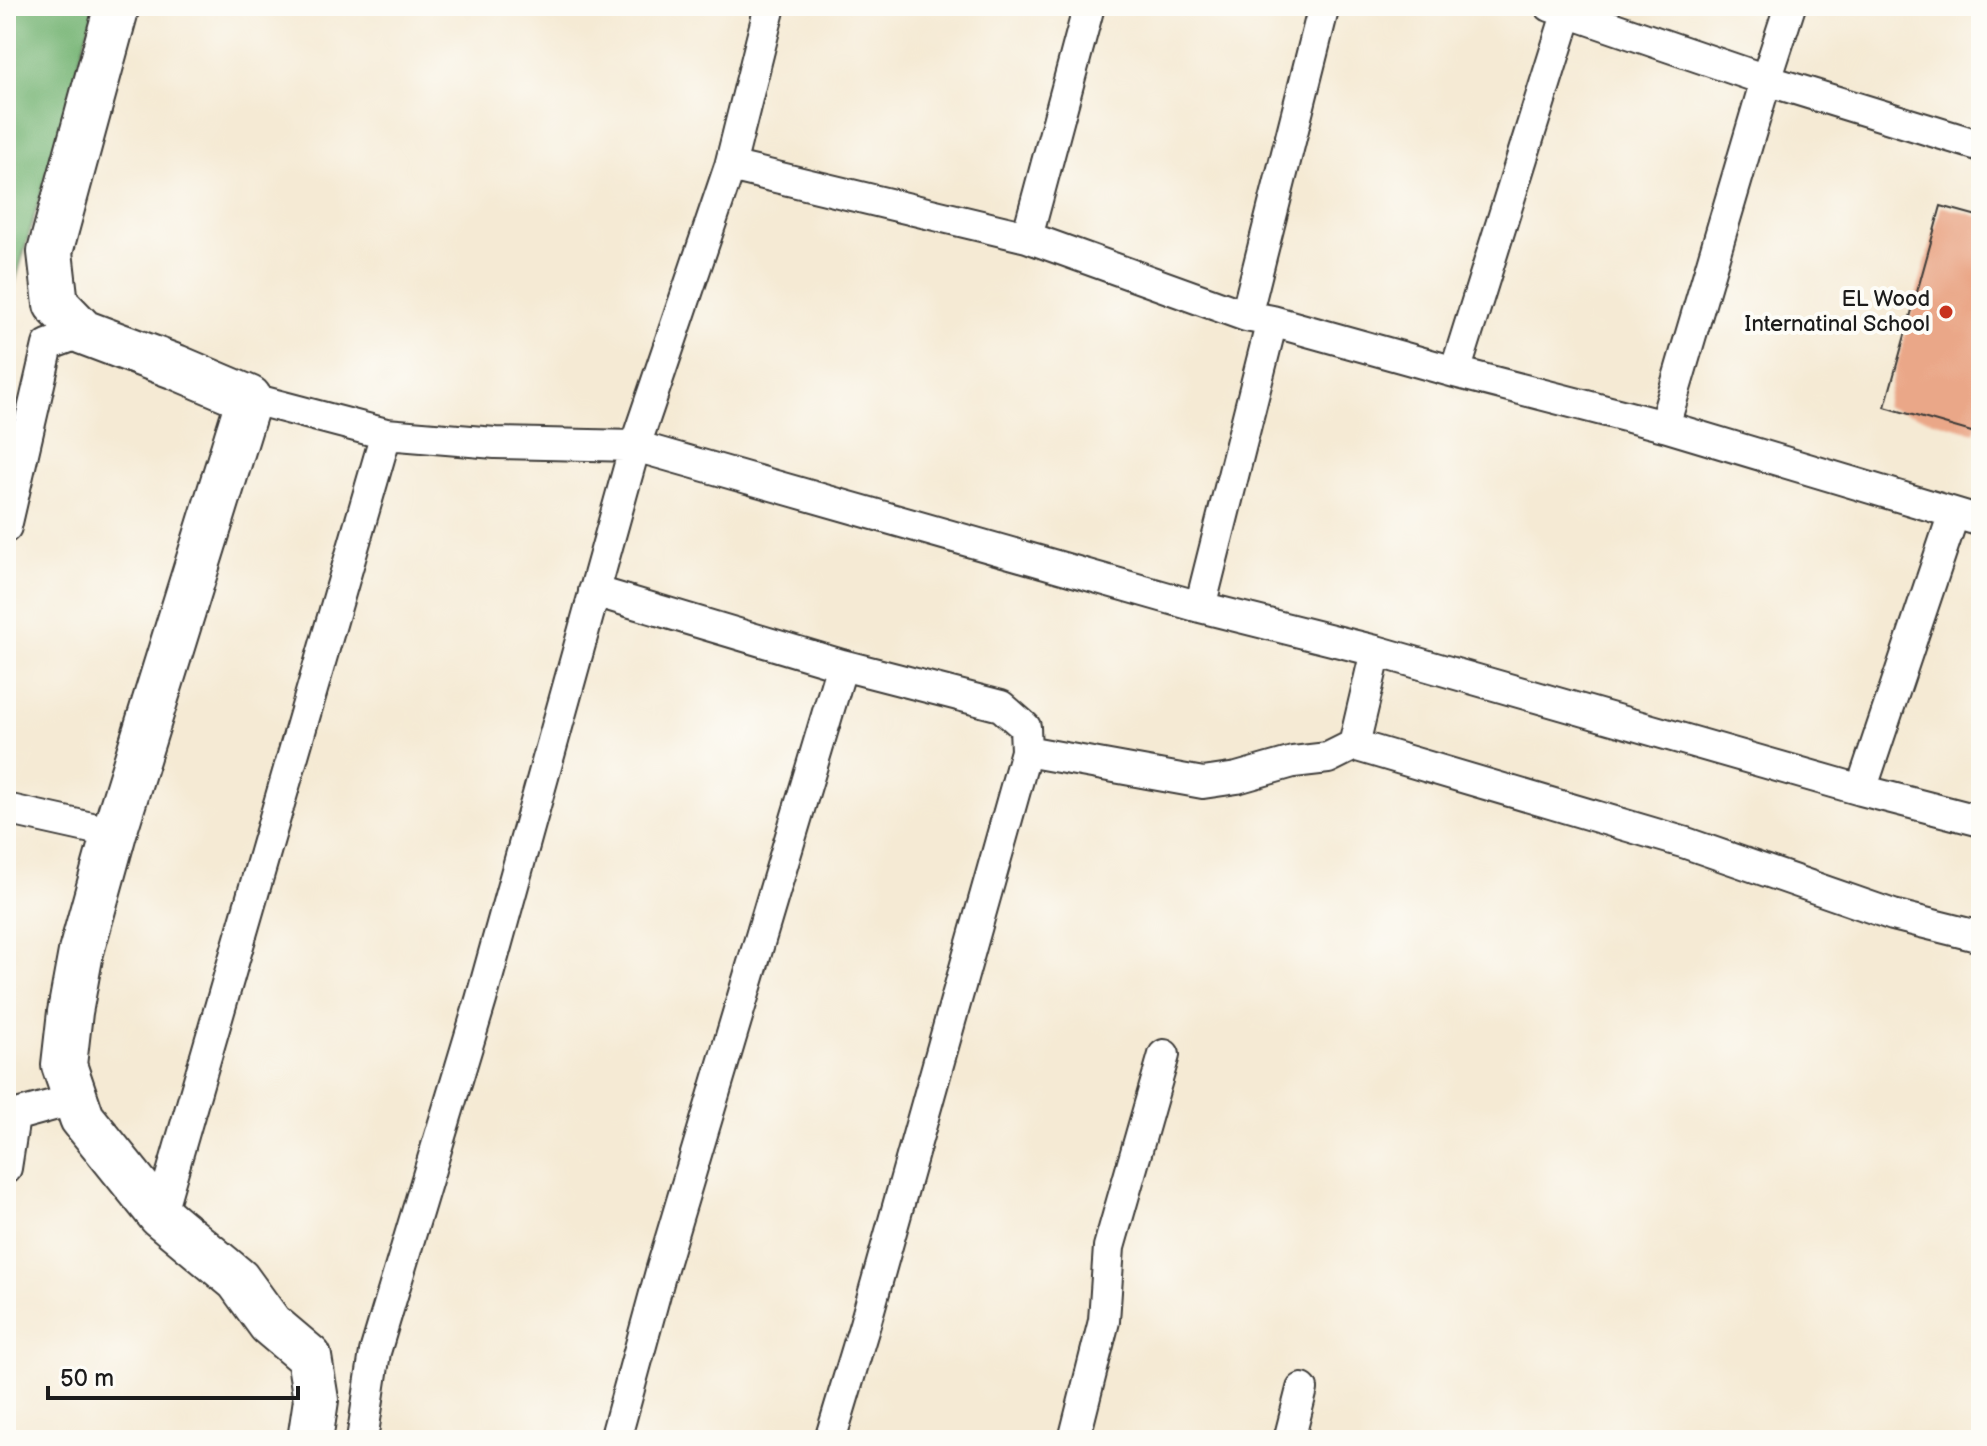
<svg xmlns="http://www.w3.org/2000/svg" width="1987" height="1446" font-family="'Balsamiq Sans',sans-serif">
	<rect width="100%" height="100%" fill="#fdfcf7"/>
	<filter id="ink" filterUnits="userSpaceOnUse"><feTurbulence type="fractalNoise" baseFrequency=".0125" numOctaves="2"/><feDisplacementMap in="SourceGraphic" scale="16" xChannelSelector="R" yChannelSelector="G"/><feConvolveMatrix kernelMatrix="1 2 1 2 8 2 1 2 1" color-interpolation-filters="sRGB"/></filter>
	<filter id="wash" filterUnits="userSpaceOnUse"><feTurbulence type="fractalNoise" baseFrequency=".006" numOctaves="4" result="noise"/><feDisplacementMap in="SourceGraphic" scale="32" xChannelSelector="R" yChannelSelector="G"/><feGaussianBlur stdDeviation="1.8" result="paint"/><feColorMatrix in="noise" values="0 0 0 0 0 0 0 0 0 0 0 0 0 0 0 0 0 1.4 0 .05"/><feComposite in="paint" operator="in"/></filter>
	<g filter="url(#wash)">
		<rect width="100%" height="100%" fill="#f5ead4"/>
		<path fill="#78b677" stroke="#4a694a" stroke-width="2" d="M6,6h89l-87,301 -2,-1z"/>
		<g id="blocks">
			<path fill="#eaa788" d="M1941,206l40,11v196l-6,20 -90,-26z"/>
		</g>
	</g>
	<g filter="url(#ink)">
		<use href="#blocks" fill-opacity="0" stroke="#3d3b38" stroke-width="2"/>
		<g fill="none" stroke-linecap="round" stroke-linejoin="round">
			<defs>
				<path id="street" d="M1550,6l216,74 -102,346
					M1790,6l-24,74 215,66
					M730,166l297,71 219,79 26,5 183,51 209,54 317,95
					M1027,237l62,-231
					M1246,316l78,-310
					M1455,372l113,-361
					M249,398l137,36 109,9 140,3 565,161 176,44 485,139 120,31
					M6,527l42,-182 35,-13
					M594,591l248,74 159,41 24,21 1,24 -161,573 -35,116
					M1200,607l72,-286
					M1354,745l332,98 207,72 88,22
					M1026,751l177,32 34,-5 56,-16 35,-4 26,-13 22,-94
					M1861,790l93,-277
					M6,809l108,24
					M6,1118l69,-19
					M6,1168l8,-51
					M160,1215l226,-781
					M362,1440l13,-88 106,-352 154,-554 95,-280 40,-160
					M615,1440l47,-172 180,-603
					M1074,1440l30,-119 5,-74 55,-192
					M1289,1440l13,-51"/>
				<path id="secondary" d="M117,6l-67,246 6,52 27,28 93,35 73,31 -135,435 -33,119 -11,60 -6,53 18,53 78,97 78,65 32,44 39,33 7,43 -6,40"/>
			</defs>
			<use href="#street" stroke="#3d3b38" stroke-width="34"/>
			<use href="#secondary" stroke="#3d3b38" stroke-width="48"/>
			<path stroke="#3d3b38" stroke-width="5" stroke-dasharray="2 6" stroke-linecap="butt" d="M6,23l7,-17"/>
			<use href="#street" stroke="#fff" stroke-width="30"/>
			<use href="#secondary" stroke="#fff" stroke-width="44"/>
		</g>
	</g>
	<circle fill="#c8321e" stroke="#fdfcf7" stroke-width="3" cx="1946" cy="312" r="8"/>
	<g text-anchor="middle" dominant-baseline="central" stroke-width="8" stroke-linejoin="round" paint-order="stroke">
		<g font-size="22" fill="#1c1c1c" stroke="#fdfcf7" text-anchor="end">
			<text x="1930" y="299">EL Wood<tspan x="1930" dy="25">Internatinal School</tspan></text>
		</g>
	</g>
	<rect width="1987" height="1446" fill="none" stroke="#fdfcf7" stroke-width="32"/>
	<path d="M48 1386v12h250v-12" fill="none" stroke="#1c1c1c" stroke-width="4"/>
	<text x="60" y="1386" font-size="24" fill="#1c1c1c" stroke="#fdfcf7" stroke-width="6" paint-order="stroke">50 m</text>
</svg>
